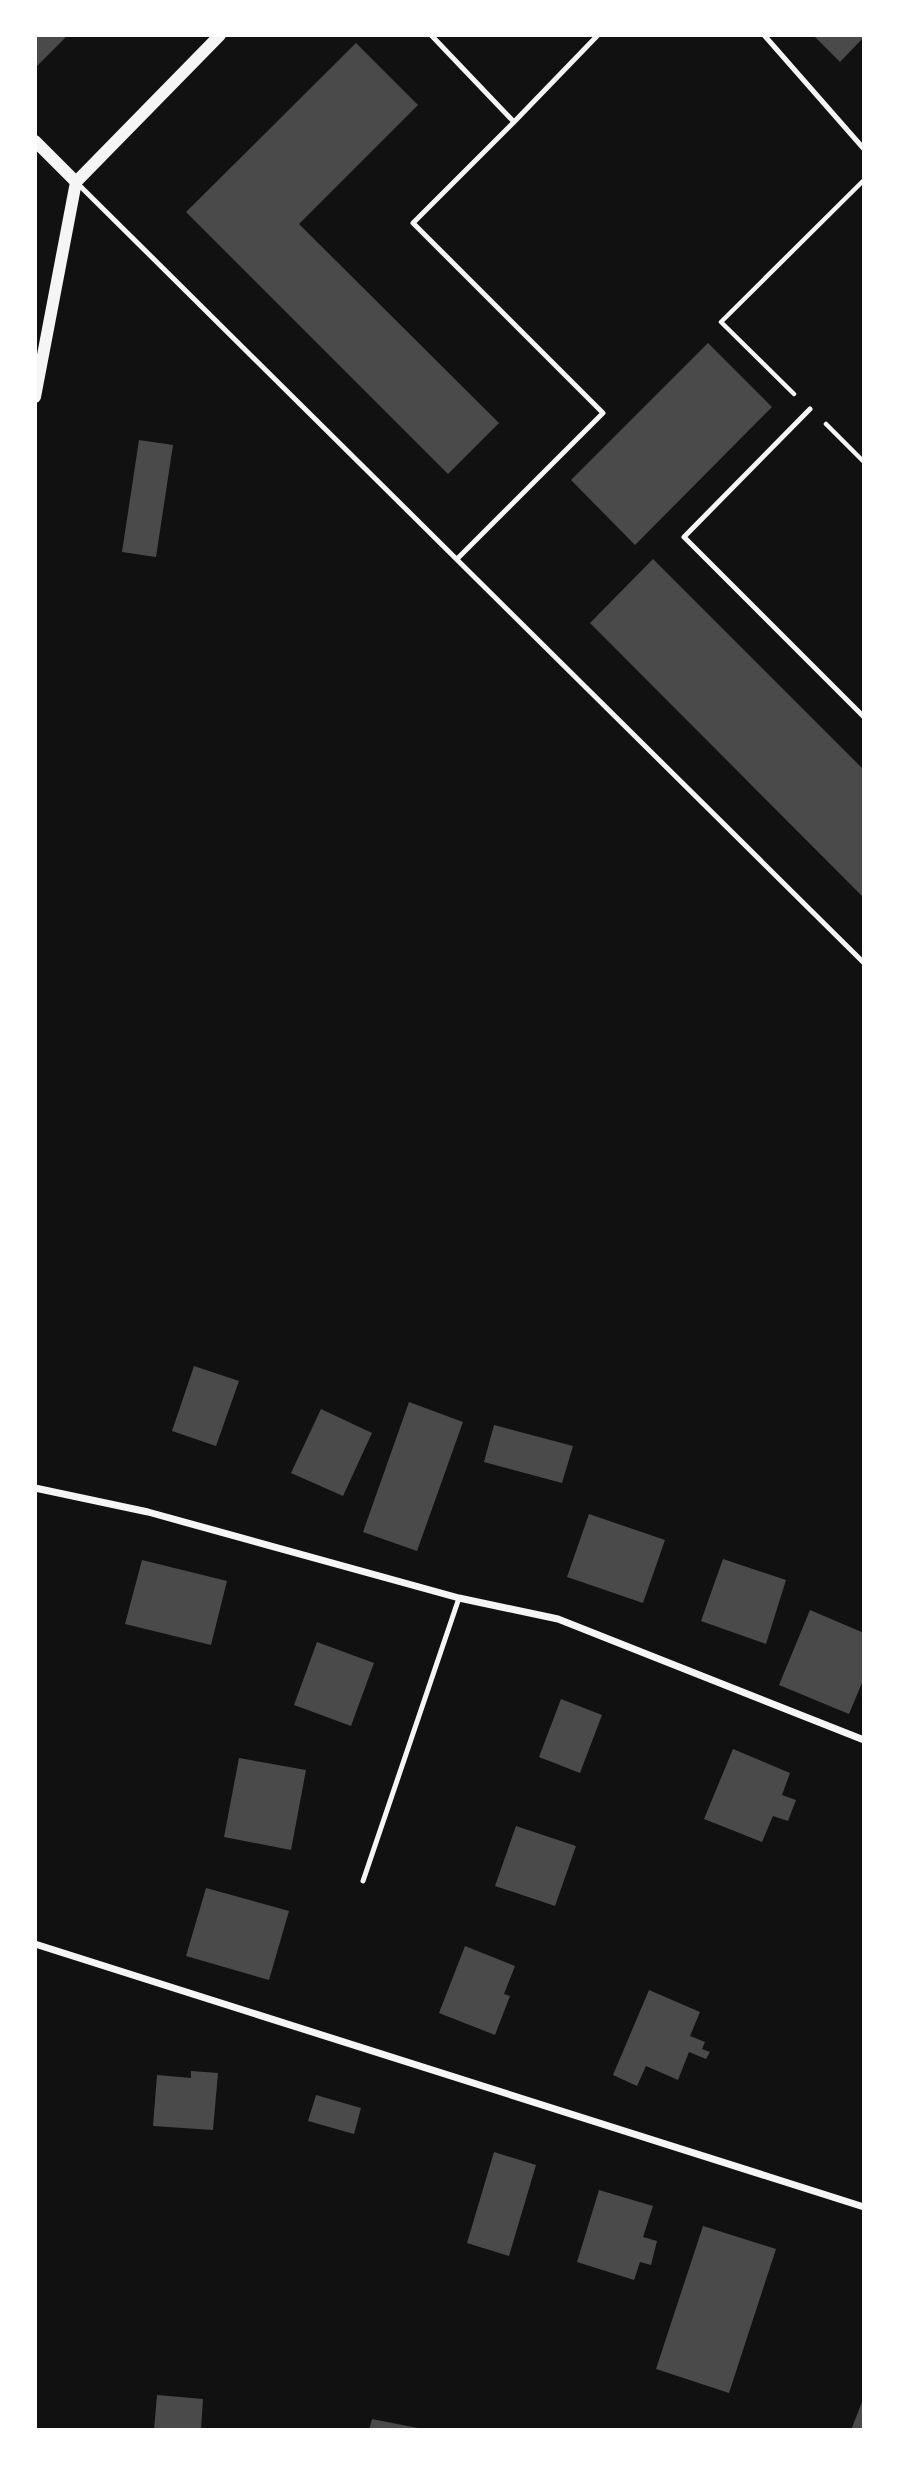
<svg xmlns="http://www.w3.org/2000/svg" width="899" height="2465" font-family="'Roboto Condensed',sans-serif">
	<rect width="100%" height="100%" fill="#111"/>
	<path fill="#4a4a4a" d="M35,35h33l-33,33z
		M813,35h51v2l-24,25z
		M356,43l62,62 -119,119 200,199 -51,51 -262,-262z
		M708,343l64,64 -137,138 -64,-65z
		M139,440l34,5 -17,112 -34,-5z
		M653,559l211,211v128l-274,-275z
		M194,1366l45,15 -23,65 -44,-15z
		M409,1402l54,20 -46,129 -54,-19z
		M321,1409l51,24 -29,63 -52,-23z
		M494,1425l79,21 -11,37 -78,-21z
		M589,1514l76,26 -22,63 -76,-26z
		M723,1559l63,21 -20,64 -65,-23z
		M142,1560l85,21 -16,64 -86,-21z
		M810,1610l54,23v45l-15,36 -70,-29z
		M317,1642l57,21 -23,63 -57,-21z
		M561,1699l41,16 -22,58 -41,-16z
		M733,1749l57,24 -8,22 14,5 -8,21 -15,-5 -11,26 -58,-23z
		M239,1758l67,12 -15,80 -67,-13z
		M516,1826l60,20 -21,60 -60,-20z
		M206,1888l83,23 -20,69 -83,-24z
		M465,1946l50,20 -11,28 6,2 -15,39 -56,-22z
		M649,1990l51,22 -10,24 15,6 -3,7 8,3 -4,7 -17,-7 -11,28 -32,-14 -9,20 -24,-11z
		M191,2071l27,2 -5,57 -60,-4 4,-51 34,3z
		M316,2095l45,13 -7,26 -46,-13z
		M494,2152l42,13 -27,91 -42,-13z
		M599,2190l54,16 -10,31 14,4 -6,24 -11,-3 -6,18 -57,-18z
		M703,2226l73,23 -47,144 -73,-24z
		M157,2395l46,4 -2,31h-47z
		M864,2397v33h-13z
		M372,2419l51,10v1h-54z"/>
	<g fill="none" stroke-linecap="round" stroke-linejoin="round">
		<path stroke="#f5f5f5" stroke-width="4.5" d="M794,394l-73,-72 143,-142
			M826,424l38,38"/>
		<path stroke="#f5f5f5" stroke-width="5" d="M431,35l83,87 -101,101 190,190 -145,145
			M764,35l100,114
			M514,122l84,-87
			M78,184l786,779
			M810,409l-126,128 180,180
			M363,1881l96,-283"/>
		<path stroke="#f5f5f5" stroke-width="7" d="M35,1488l113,24 311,86 99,21 306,121
			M35,1944l829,263"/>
		<path stroke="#f5f5f5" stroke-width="12" d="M35,141l41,41
			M35,397l41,-215 144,-147"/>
	</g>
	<rect width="899" height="2465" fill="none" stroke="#ffffff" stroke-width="74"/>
</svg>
